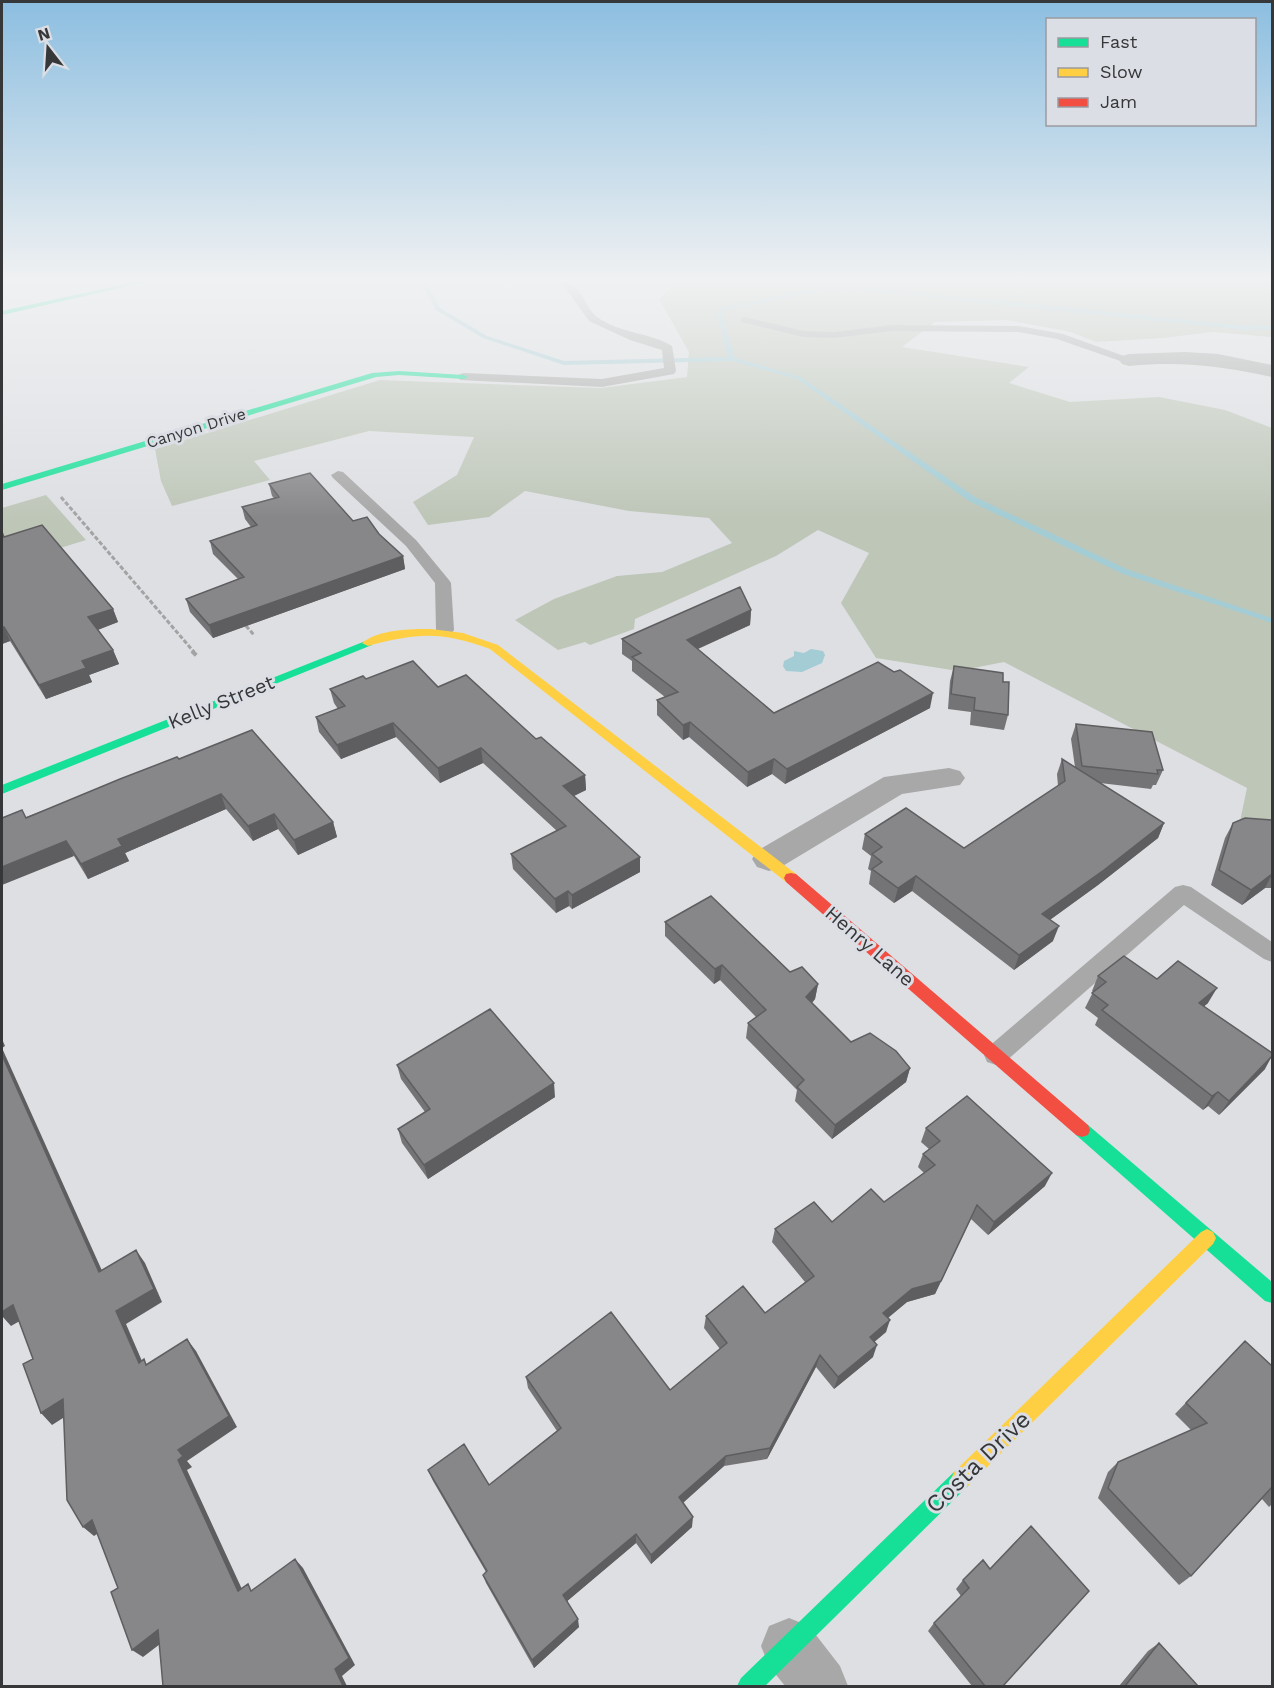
<svg xmlns="http://www.w3.org/2000/svg" width="1274" height="1688" font-family="'Work Sans',sans-serif">
	<rect width="100%" height="100%" fill="#dedfe3"/>
	<path fill="#bec6b8" d="M677,282h595v55l-59,-5 -50,6 -67,4 -25,-10 -64,-12 -72,2 -33,25 127,20 -20,16 61,19 89,-5 66,13 47,18v406l-32,-13 7,-33 -243,-126 -46,9 -82,-13 -35,-55 28,-50 -51,-23 -42,26 -141,63 -1,10 -44,16 -5,-3 -27,8 -43,-30 39,-21 63,-23 45,-4 70,-29 -23,-25 -80,-7 -104,-20 -36,26 -61,8 -15,-23 44,-27 17,-38 -105,-6 -115,30 16,19 -98,26 -11,-25 -6,-32 225,-69 221,8 86,-11 2,-25 -30,-53z
		M46,495l40,45 -29,9h-55v-41z"/>
	<path fill="#a3ccd4" d="M811,649l12,2 2,4 -3,8 -20,9 -16,-1 -3,-5 1,-5 10,-5v-5l10,2z"/>
	<g fill="none" stroke-linecap="round" stroke-linejoin="round">
		<path fill="#a3ccd4" fill-rule="evenodd" d="M424,282h6l-1,5 11,21 47,28 77,25 164,-4 -12,-48 120,-25 410,42 26,-1v4l-26,1 -410,-42 -115,23 14,47 66,19 174,120 154,73 143,48v5l-149,-49 -154,-73 -172,-122 -65,-18 -168,4 -81,-27 -47,-28 -13,-23z"/>
		<path stroke="#a2a3a3" stroke-width="3" stroke-dasharray="4.5 2" stroke-linecap="butt" d="M61,497l133,155
			M246,626l8,9"/>
		<path stroke="#a2a3a3" stroke-width="4" stroke-dasharray="6 3" stroke-linecap="butt" d="M192,651l5,5"/>
		<path fill="#a8a8a8" fill-rule="evenodd" d="M557,282c28,0 23,20 40,35 21,16 55,16 75,29l4,25 -2,3 -72,13 -142,-7 -2,-3 2,-3 4,-1 138,6 62,-11 -2,-18 -32,-10 -41,-19 -22,-31z
			M745,317l58,14 31,1 58,-7 127,1 44,8 72,26 -6,4 -72,-25 -38,-7 -127,-1 -58,7 -31,-1 -62,-15v-4z
			M338,471l5,1 73,68 33,40 2,3 3,47 -3,4h-12l-3,-4 -1,-47 -29,-37 -73,-68 -2,-3z
			M1183,885l8,2 81,55v20l-8,-3 -80,-54 -179,157 -9,3 -9,-3 -3,-7 3,-7 188,-161z"/>
		<path fill="#a8a8a8" fill-rule="evenodd" d="M1185,352l33,2 54,11v12c-53,-11 -88,-16 -143,-11l-7,-2 -3,-4 3,-4 7,-2z
			M949,768l11,3 5,7 -5,7 -58,9 -121,73 -12,4 -12,-4 -5,-8 5,-8 127,-74z
			M789,1618l20,8 31,40 8,20h-63l-16,-20 -8,-20 8,-20z"/>
		<path fill="#16e098" fill-rule="evenodd" d="M134,282h12l-144,33v-4z
			M399,371l65,4 4,2 -4,2 -65,-4 -23,2 -374,113v-6l370,-111z
			M368,640l4,1v4l-370,149v-9z
			M1082,1123l6,2 184,157v21l-7,-2 -189,-166 -2,-5 2,-5z
			M961,1469l7,3 3,7 -3,7 -203,200h-28l4,-8 213,-206z"/>
		<path fill="#ffcf43" fill-rule="evenodd" d="M431,629l32,4 35,12 298,229 2,4 -2,4h-10l-296,-233c-50,-18 -72,-16 -122,-3l-6,-3c17,-14 49,-14 69,-14z
			M1207,1229l6,3 3,6 -3,6 -245,242 -7,3 -7,-3 -3,-7 3,-7 247,-240z"/>
		<path fill="#f24e42" fill-rule="evenodd" d="M791,873l5,1 292,251 2,5 -2,5 -6,2 -6,-2 -290,-253 -2,-4 2,-4z"/>
	</g>
	<path fill="#747376" d="M269,484l84,37 26,13 24,22 2,13 -192,69 -23,-26 -4,-13 52,-20 -25,-25 -3,-13 41,-14 -6,-8 -3,-12 32,-9 -2,-2z
		M4,537l109,72 5,13 -20,8 15,20 6,14 -30,11 3,7 -46,17 -36,-58 -8,3z
		M751,610l-1,15 -52,24 76,64 156,-5 -145,76 -13,-10 -25,13 -58,-50 -6,3 -26,-25v-15l8,-3 -33,-26v-10l-10,-7v-15z
		M954,666l49,16 5,33 -4,15 -34,-5 1,-13 -23,-3 2,-28z
		M366,679l72,8 98,52 49,36 1,15 -13,6 67,61v15l-68,37 -3,-3 -13,7 -43,-44 -2,-15 46,-23 -74,-68 -43,20 -44,-46 -55,22 -22,-27 -3,-15 22,-8 -4,-6 -4,-14z
		M1076,724l87,46 -7,15h-3l-2,4 -51,-6 64,40 -6,15 -60,47 -48,35 3,21 -39,29 -102,-79 -18,12 -25,-19 2,-13 -3,-2 3,-13 -9,-7 3,-15 99,14 94,-62 -1,-12 5,-15 13,8 -4,-28z
		M179,759l154,63 4,15 -39,18 -20,-26 -25,12 -27,-32 -101,44 4,8 -41,18 -14,-23 -48,-39z
		M1272,820v68h-7l-23,17 -31,-20 14,-47 8,-15z
		M665,922l125,50 28,12 -3,15 -3,4 39,39 59,26 -4,14 -74,57 -37,-38 2,-11 -51,-52 2,-15 8,-6 -36,-37 -6,4 -49,-48z
		M1098,976l59,3 51,24 -4,3 61,63 -46,46 -11,-9 -5,4 -108,-85 3,-7 -13,-10 8,-16 -1,-1z
		M397,1065l158,32 -127,82 -26,-36 -4,-14 27,-17 -24,-33z
		M926,1128l119,58 -57,49 -17,-16 -36,75 -28,8 -19,16 -2,14 -12,10 -1,15 -39,32 -18,-22 -49,92 -43,7 -41,37 9,24 -41,37 -15,-21 -69,58 12,26 -45,41 -48,-85 -3,-8 3,-3 -53,-91 -5,-11 61,15 68,-54 -29,-43 -2,-11 144,13 50,-41 -16,-21 2,-12 59,-3 40,-31 -33,-40 3,-13 57,-7 52,-20 40,-29 -6,-6 5,-13 6,-5 -8,-7z
		M1245,1341l27,25v138l-3,3 -7,-8 -71,77 -12,9 -81,-87 10,-26 10,-10 73,-32 -16,-16z
		M983,1560l20,126h-31l-44,-55 6,-8 27,-27 -5,-7 7,-9z
		M1159,1643l39,43h-79l29,-35z"/>
	<path fill="#5e5e60" d="M403,556l2,13 -192,69 -4,-13z
		M113,609l5,13 -24,9 -6,-14z
		M751,610l-1,15 -64,29 1,-14z
		M4,627l6,14 -8,3v-16z
		M113,650l6,14 -30,11 3,7 -46,17 -7,-14 43,-24z
		M933,693l-3,15 -145,76 2,-15z
		M690,722l-1,15 -6,3v-15z
		M393,723l3,14 -55,22 -4,-14z
		M481,748l2,15 -43,20 -2,-15z
		M774,759l-2,15 -25,13 1,-15z
		M585,775l1,15 -22,11 -1,-15z
		M221,794l5,15 -101,44 4,8 -41,18 -7,-15 37,-25z
		M274,814l4,15 -25,12 -5,-15z
		M333,822l4,15 -39,18 -4,-15z
		M1164,823l-6,15 -60,47 -61,44 5,-15z
		M66,841l8,15 -72,29v-18z
		M640,857v15l-68,37v-14z
		M1272,874l-7,14 -23,17 9,-15z
		M916,876l-4,15 -18,12 4,-15z
		M568,891l1,15 -13,7 -1,-14z
		M1059,926l-6,15 -39,29 5,-15z
		M722,965l-2,15 -6,4 1,-15z
		M818,984l-3,15 -11,13 2,-15z
		M1217,988l-9,15 -17,15 8,-15z
		M2,1039l3,7 -3,2 106,236 -9,-12 -97,-217z
		M1272,1056l-7,13 -46,46 10,-14z
		M910,1068l-4,14 -74,57 3,-14z
		M554,1083l1,14 -127,82 -4,-14z
		M1218,1092l-10,14 -5,4 9,-14z
		M1052,1173l-7,13 -57,49 6,-13z
		M977,1205l-42,89 -28,8 -28,23 4,-12z
		M136,1250l9,13 17,39 -36,22 22,51 -9,-12 -23,-52z
		M13,1305l12,13 -14,8 -9,-10v-4z
		M890,1320l-4,12 -20,17 4,-12z
		M187,1339l9,12 41,76 -50,34 5,6 -5,3 60,130 -9,-9 -60,-131z
		M877,1345l-4,12 -39,32 4,-12z
		M820,1355l-4,12 -49,92 3,-11z
		M63,1399l11,12 -22,14 -11,-12z
		M726,1456l-2,10 -46,41 1,-10z
		M693,1517l-1,10 -41,37v-9z
		M92,1520l11,10 -9,6 -11,-9z
		M636,1534v9l-71,60 -2,-8z
		M295,1559l8,9 52,97 -13,11 5,10h-4l-8,-17z
		M578,1619l1,8 -45,41 -2,-8z
		M158,1630l10,8 -25,19 -11,-7z"/>
	<path fill="#878689" stroke="#5e5e60" stroke-width="1.5" d="M310,473l43,48 14,-4 12,17 24,22 -194,69 -23,-26 58,-22 -34,-36 47,-16 -15,-18 37,-10 -10,-13z
		M42,525l71,84 -25,8 25,33 -31,11 4,7 -47,17 -35,-58 -2,1v-96l2,5z
		M740,587l11,23 -64,30 87,73 104,-51 16,10 6,-2 33,23 -146,76 -13,-10 -26,13 -58,-50 -7,3 -26,-25 21,-8 -46,-35 9,-4 -19,-14z
		M413,661l25,26 28,-12 70,64 5,-2 44,38 -22,11 77,71 -68,38 -4,-4 -13,8 -44,-45 55,-28 -85,-78 -43,20 -45,-45 -56,22 -21,-28 29,-11 -15,-17 33,-13 3,3z
		M954,666l49,7v9h6l-1,33 -34,-5 1,-12 -24,-4z
		M1076,724l76,8 11,38h-6l1,4 -76,-8z
		M252,730l81,92 -39,18 -20,-26 -26,12 -27,-32 -103,45 4,7 -41,18 -15,-23 -64,26v-49l20,-8 4,8 94,-39 57,-22 2,2z
		M1062,759l102,64 -60,47 -62,44 17,12 -40,29 -103,-79 -18,12 -26,-19 10,-7 -10,-8 10,-7 -17,-13 41,-26 58,40 101,-67z
		M1245,818l27,2v54l-21,16 -32,-20 14,-47z
		M711,896l79,76 12,-5 16,17 -12,13 45,45 19,-9 26,18 14,17 -75,57 -38,-38 7,-7 -56,-57 18,-13 -44,-45 -7,4 -50,-47z
		M1124,956l33,23 21,-18 39,27 -18,15 73,50v3l-43,45 -11,-9 -6,4 -110,-86 6,-5 -16,-12 14,-11 -8,-6z
		M490,1009l64,74 -130,82 -26,-36 32,-20 -33,-44z
		M2,1055l97,217 37,-22 18,39 -38,22 23,52 5,-4 2,6 41,-26 42,77 -51,34 5,6 -5,4 60,131 10,-7 3,7 44,-32 54,99 -14,11 8,17h-180l-5,-56 -26,20 -21,-58 7,-4 -26,-68 -9,7 -16,-27 -4,-101 -22,14 -18,-49 10,-5 -20,-54 -11,7z
		M967,1096l85,77 -58,49 -17,-17 -36,76 -29,8 -29,24 7,7 -20,17 7,8 -39,32 -18,-22 -50,93 -44,8 -47,41 14,20 -42,38 -15,-21 -73,61 15,24 -46,41 -49,-85 4,-4 -59,-101 36,-26 25,41 72,-57 -35,-51 85,-65 59,78 57,-47 -21,-27 37,-30 22,27 49,-37 -39,-47 39,-27 18,20 39,-33 13,13 51,-37 -12,-11 17,-13 -14,-13z
		M1245,1341l27,25v121l-81,89 -83,-88 10,-26 89,-39 -21,-20z
		M1031,1526l58,65 -86,95h-18l-51,-63 35,-35 -6,-8 20,-20 7,9z
		M1159,1643l39,43h-73z"/>
	<linearGradient id="sky" x2="0" y2="1"><stop stop-color="#8cbee0"/><stop offset="0.54" stop-color="#f0f1f2"/><stop offset="1" stop-color="#f0f1f2" stop-opacity="0"/></linearGradient>
	<rect width="1274" height="518" fill="url(#sky)"/>
	<g text-anchor="middle" dominant-baseline="central" stroke-width="6" stroke-linejoin="round" paint-order="stroke">
		<g font-size="16" fill="#363739" stroke="#dcdee5">
			<text transform="translate(196 428) rotate(-17)">Canyon Drive</text>
		</g>
		<g font-size="20" fill="#363739" stroke="#dcdee5">
			<text transform="translate(221 702) rotate(-22)">Kelly Street</text>
			<text transform="translate(870 946) rotate(41)">Henry Lane</text>
		</g>
		<g font-size="24" fill="#363739" stroke="#dcdee5">
			<text transform="translate(978 1462) rotate(-44)">Costa Drive</text>
		</g>
	</g>
	<rect width="1274" height="1688" fill="none" stroke="#363739" stroke-width="6"/>
	<rect x="1046" y="18" width="210" height="108" fill="#dcdee5" stroke="#9a9ba0" stroke-width="1.5"/>
	<rect x="1058" y="38" width="30" height="9" fill="#16e098" stroke="#9a9ba0" stroke-width="1.5"/>
	<text x="1100" y="48" font-size="18" fill="#363739">Fast</text>
	<rect x="1058" y="68" width="30" height="9" fill="#ffcf43" stroke="#9a9ba0" stroke-width="1.5"/>
	<text x="1100" y="78" font-size="18" fill="#363739">Slow</text>
	<rect x="1058" y="98" width="30" height="9" fill="#f24e42" stroke="#9a9ba0" stroke-width="1.5"/>
	<text x="1100" y="108" font-size="18" fill="#363739">Jam</text>
	<g transform="translate(48 48) rotate(343)" stroke="#dcdee5" stroke-width="4.5" paint-order="stroke">
	<path d="M0-4.5L10 22L0 15L-10 22Z" fill="#363739"/>
	<text y="-9" font-size="16" font-weight="bold" text-anchor="middle" fill="#363739">N</text>
	</g>
</svg>
